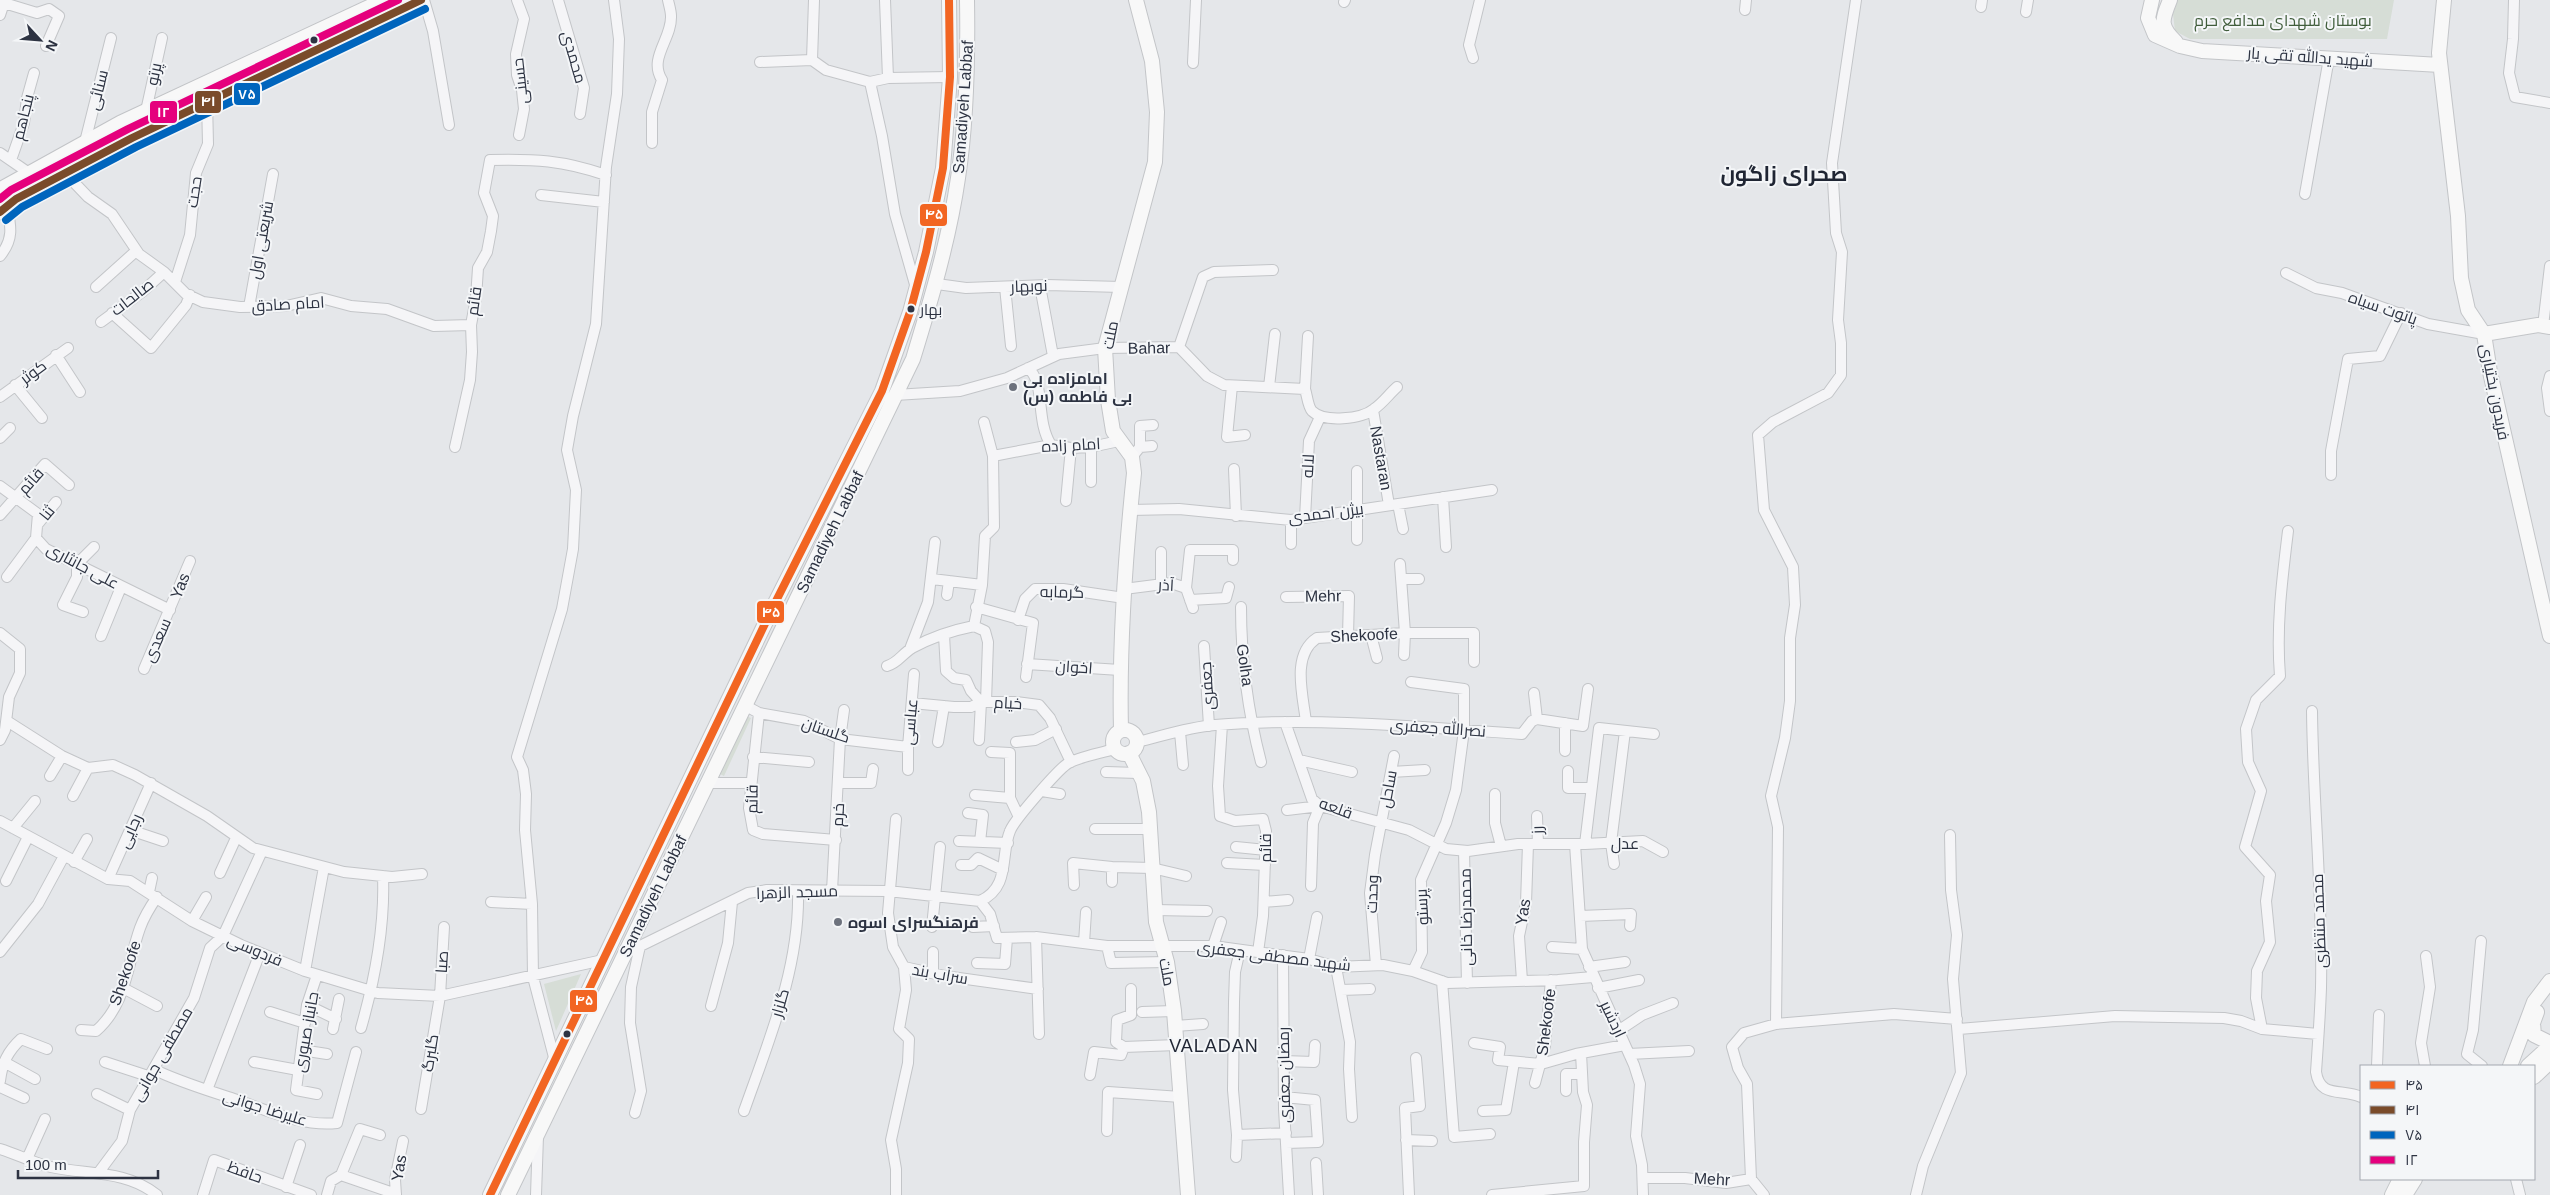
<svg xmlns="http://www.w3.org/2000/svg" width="2550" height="1195" font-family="Arial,Cairo,sans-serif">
	<rect width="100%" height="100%" fill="#e5e7ea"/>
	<path fill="#d6ddd6" d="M2178,0h216l-7,39h-197l-15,-8 -2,-17z
		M746,716l5,2 -27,58 -6,-3z
		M581,974l-25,57 -12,-47z"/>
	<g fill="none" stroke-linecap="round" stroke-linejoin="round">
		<defs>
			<path id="street" d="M424,0l9,31 16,94
				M517,0l7,19 -8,35 1,21 5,15 2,19 -5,26
				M558,0l26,88 -4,26
				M814,0l-2,60 14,10 44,12 18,-4 62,-1
				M885,0l3,78
				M2514,0l-1,39 -4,34 6,24 35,6
				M1344,2l1,-2
				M1981,7l1,-7
				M1745,10l1,-10
				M2026,12l2,-12
				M0,15l4,-12 33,10 12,-4 10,7 -13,30
				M1473,58l-4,-13 11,-45
				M760,62l52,-2
				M1193,63l3,-63
				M870,82l12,54 13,78 21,74
				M146,111l16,-73
				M85,142l26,-104
				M652,143v-31l10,-32c-14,-22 10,-41 9,-64 0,-5 -2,-11 -3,-16
				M0,153l29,20
				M11,160l13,-37 3,-25 7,-25
				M65,173l23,24 24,17 27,40 25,18 22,22 17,8 37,5 46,-1 35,-8 30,8 36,3 47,17 37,-1
				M2305,194l24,-136
				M541,195l63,7
				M0,256c14,-17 11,-30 7,-49
				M2286,273l30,15 26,5 86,31 56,10
				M175,282l15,-47 6,-62 12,-29 -1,-43
				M937,284l29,4 81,-3 74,2
				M1040,286l13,70
				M96,287l40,-36
				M1005,287l6,59
				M249,307l24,-133
				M112,313l39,35 35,-43 4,-10
				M101,322l41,-30 22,-20
				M2543,326l7,-60
				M1179,347l24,-70 11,-5 59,-2
				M56,355l24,37
				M1028,368c18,15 7,52 23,77
				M2550,376l-3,12 3,23
				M15,385l27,33
				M1232,386l-5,51 18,-2
				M1269,387l6,-53
				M1305,389l3,-53
				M895,395l65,-4 47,-13 52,-24 46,-6 74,-1 28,29 17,9 81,4c2,6 3,18 7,22 12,12 50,8 62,-2 9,-6 15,-15 23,-22
				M0,397l68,-49
				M1373,410l16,95
				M984,422l9,34 1,71 -9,9 -3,49 -8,41 11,5 3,11 -2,60
				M0,438l10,-10
				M455,447l15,-67 2,-28 -1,-27 5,-27 2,-30 9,-16 4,-21 2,-15 -9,-23 6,-33c45,-1 72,0 116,15
				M1091,447v35
				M1140,447l12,-1
				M993,456l58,-11 20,3 20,-1 28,-6
				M1132,457l8,-10v-21l13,-1
				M1234,469l2,47
				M2331,475v-24l17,-92 32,-3 21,-43
				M0,486l38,28 -2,24 10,11 124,61
				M1443,497l3,50
				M1066,501l5,-53
				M1398,504l5,25
				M1130,510l49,-1 112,11 201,-30
				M0,515l45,-51 24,21
				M1305,518l4,-77 11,-24
				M37,525l19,-23
				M1357,540v-69
				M1291,544v-24
				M1161,552v31
				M1400,564l5,69 -1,22
				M7,577l29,-39
				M932,579l50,6
				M1401,579h18
				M1186,588l4,-38h43v10
				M1124,589l47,-6 15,5 7,20
				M947,595l2,-14
				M1286,597l63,-1 -1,40
				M1190,600l36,-2 3,-11
				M976,607l57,16 -7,54
				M1241,607c0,52 7,105 20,155
				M83,612l-20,-7 14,-28v-13l17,-17
				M1018,620l7,-21 10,-10h28l61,9
				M0,633l20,16v24l-11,24 -4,33 -5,10
				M944,635l2,36 8,7 12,2 5,11 10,11 -2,38
				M1371,635l6,23
				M101,636l20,-49
				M1204,646l5,80
				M910,649l18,-47 7,-60
				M1027,664l93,6
				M887,666c11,-3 15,-12 25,-18 18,-10 42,-18 62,-22
				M144,669l46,-108
				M1411,682l53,7v41l-8,60 -10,33 -25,57 1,72 -9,19
				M1534,693l3,26
				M912,703l42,4h17l10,-5h35l23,3 11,13 21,44
				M746,706l13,7 45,8 36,18 68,8
				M2312,711c1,93 11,185 9,277 -1,28 -3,56 -5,84 4,27 26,16 45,25
				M759,713l-10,95 4,22 10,4 73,6
				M7,721l55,35 26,12 25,-3 22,10 72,41 46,32 91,24 48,5 30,-3
				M1285,722l27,77 8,7 89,24 37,19 22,2 50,-7h67l58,-3 20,11
				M1306,722c-3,-27 -15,-67 11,-84l88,-5h69v29
				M1222,725l-4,61 2,30 15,5 28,-2 3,12 -3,85 -5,36
				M1180,732l3,33
				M938,742l6,-36
				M1016,742l19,-2 21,-11
				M1137,742c25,-6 52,-15 78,-17 103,-8 205,2 307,9l10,-13 5,-2 46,7 5,-37
				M1565,751v-28
				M991,752l19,1v45l8,17
				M753,757l56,5
				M1299,760l53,12
				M908,770v-23l6,-73
				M1568,771v17h23
				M1106,772l32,1
				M1391,772l34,-2
				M50,776l12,-20
				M708,783h43
				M839,783h32l2,-14
				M1042,791l18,3
				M1495,794v29l6,23
				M975,795l35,3
				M73,796l15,-28
				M1287,810l33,-4 -7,17 -2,63
				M968,813l15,2 -3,27
				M1537,816l1,28
				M896,819l-8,94 5,34 11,20 41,9 93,13
				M0,821l108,58 22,2 62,40 49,24 64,26 73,22 62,3 163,-36
				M13,828l22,-27
				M1095,829h55
				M130,830l33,11
				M959,841l49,2
				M1575,844l7,105 52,116 6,19 -4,52 6,29 1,30
				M1585,844l14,-116 55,6
				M1236,847l30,3
				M1464,851l3,132
				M74,862l13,-23
				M1227,863l38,2
				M1614,864l-3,-21 14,-112
				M961,865h10l7,-7 25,12
				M1112,867v15
				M220,873l16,-35
				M108,879l43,-96
				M6,881l22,-44
				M1074,885l-1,-22 39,4 40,1 34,8
				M832,891l8,-152 4,-29
				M149,892l3,-14
				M980,901l10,13 7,24 39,-1 71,9h106l96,13 27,8 47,-2 30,6 34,12 111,-3 35,-3
				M491,902l41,2
				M1264,902l24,-2
				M1155,910l52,1
				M1580,916l51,-2 -1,12
				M192,921l14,-24
				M932,927l8,-80
				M973,927l21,-1
				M1036,937l3,97
				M2481,941l-8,89 -6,24 15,12
				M1084,943l2,-31
				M1107,946l4,17 56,-1
				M1213,946l8,-24
				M1552,947l30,2
				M0,952l38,-48 26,-48
				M626,953l122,-60 19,-3 121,1 92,10c31,-14 20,-46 30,-70 4,-11 47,-60 57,-67 10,-7 35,-11 47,-15
				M1283,955l1,154 5,86
				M1309,959l8,-42
				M977,963l28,1 2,-26
				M1376,965l-6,-72 5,-38 19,-99
				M1336,967l14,75 -1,27 3,48
				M1589,967l36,-5
				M305,971l19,-104
				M933,973v-21
				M1442,981l12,156 36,-3
				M1522,981l-3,-45 7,-33 2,-59
				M123,988l34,18
				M1598,988l41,-8
				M1131,989v26l-14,5 -1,22 8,5 53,-2
				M1341,990l29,-1
				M307,1005l29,14
				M711,1006l17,-63 4,-41
				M270,1012l35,11
				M1142,1012l32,-1
				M1776,1024l118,-10 63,5
				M1175,1026l28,-2
				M361,1028c14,-49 24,-100 22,-152
				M333,1029l6,-30
				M1959,1029l156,-13 109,2 17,3 21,8 56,5
				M2262,1029l-6,-31 1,-27 13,-29 -4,-41 4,-26 -25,-28 16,-56 -13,-29 -2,-33 10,-29 24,-24c-4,-49 2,-96 8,-145
				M81,1030l15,1c31,-27 31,-67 44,-103 4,-11 10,-21 17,-31
				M1618,1031l24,-16 31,-12
				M1474,1043l26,4 -2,13 43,4 35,-10 49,-9
				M301,1050l26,4
				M1629,1054l60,-3
				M555,1061l-22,-84 -1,-73 -7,-74 1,-36 -3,-24 -6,-13 45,-148 11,-60 3,-59 -9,-40 6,-34 23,-92 10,-157 11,-73 2,-55 -5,-39
				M1283,1061l31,1 1,-17
				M4,1062l31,17
				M105,1062l46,15
				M254,1062l44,8
				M2377,1066l2,-51
				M2425,1066l-4,-23 9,-56 -4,-31
				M155,1070c25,12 52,20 79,29 33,11 68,28 103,24l19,-71
				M1090,1075l4,-23 27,3 3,-8
				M0,1081c2,-18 8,-30 21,-42l26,10
				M1535,1083l10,-37 6,-66
				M0,1087l24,11
				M207,1090l53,-137
				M1566,1091v-17h16
				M97,1094l33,16
				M317,1094l-21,-4 11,-85 10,-30
				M1284,1097l31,3 3,42 -32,1
				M421,1109l19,-113 4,-69
				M744,1111c25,-71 56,-144 54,-220
				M1483,1111l23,-1 8,-48
				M635,1113l6,-22 -11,-68 1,-36 9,-41
				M1107,1131l1,-39 73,5
				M1237,1135l49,-2
				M1406,1140l26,1
				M0,1149c17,5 33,14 51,18 37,8 75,3 106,28
				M1236,1157l1,-22 -4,-45 1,-88 1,-30 5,-22
				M27,1159l18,-40
				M1316,1163l2,32
				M99,1172l23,-31 8,-31 64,-112 16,-50 13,-12 39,-85
				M341,1175l19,-46 20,6
				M1643,1178h42l41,5 25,-4
				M2516,1179l4,16
				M286,1187l14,-42
				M203,1195l11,-35 97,35
				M327,1195l4,-14 10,-6 55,19
				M396,1195l-1,-15 8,-39
				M536,1195l2,-59
				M896,1195v-26l-5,-29 17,-77 1,-24 -10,-10 7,-39 -2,-23
				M1409,1195l-4,-87 15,-2 -4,-48
				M1492,1195l92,-9v-44l3,-37 -4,-13 -2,-39
				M1764,1195l-13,-16 -4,-95 -9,-16 -6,-21 12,-14 32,-9 2,-197 -7,-31 14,-58 5,-37v-63l5,-33 -2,-38 -29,-57 -6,-75 15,-13 55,-29 13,-18v-32l-3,-23 4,-68 -6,-19 -4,-70 24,-163
				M1916,1195l7,-29 38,-93 -8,-94 4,-44 -6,-45 -1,-55"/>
			<path id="secondary" d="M2152,0l-4,18 7,17 25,11 22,5 238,14
				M2170,0c-8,20 -11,26 6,42
				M2444,0l-5,53 19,163 3,62 7,32 16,24 6,38 60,264
				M2484,334l54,-9 12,2
				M1113 742a12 12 0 1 1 24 0a12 12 0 1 1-24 0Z
				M1121,730c-2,-86 4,-171 13,-257l-2,-16 -19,-26 -5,-31 -3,-52 50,-186 2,-50 -5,-51 -16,-61
				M1129,753l14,28 6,31 7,110 11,40 7,49 14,184
				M2537,1012l-4,11 1,12 16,8
				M2510,1066l24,-64 16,-21
				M2528,1066l22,-20
				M2534,1077l16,-15
				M490,1195l284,-590 108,-214 28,-79 16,-60 17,-84 7,-91 -1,-77
				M508,1195l405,-836c18,-59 36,-119 45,-181 9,-59 10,-118 9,-178
				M2392,1195l8,-16
				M2405,1195l10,-16"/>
			<path id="primary" d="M0,190l121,-67 264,-123
				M0,212l16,-13 116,-61 289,-138"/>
		</defs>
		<use href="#street" stroke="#c3c5c8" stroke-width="12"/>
		<use href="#secondary" stroke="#c3c5c8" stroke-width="16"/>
		<use href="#primary" stroke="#c2c4c7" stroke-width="17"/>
		<use href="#street" stroke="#f5f5f7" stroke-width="10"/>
		<use href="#secondary" stroke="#f8f8f8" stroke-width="14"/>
		<use href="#primary" stroke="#f8f8f8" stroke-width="15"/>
		<defs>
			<path id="bus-1" d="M490,1195l284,-590 108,-214 28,-79 16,-60 17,-84 7,-91 -1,-77"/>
			<path id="bus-2" d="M0,212l16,-13 116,-61 289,-138"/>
			<path id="bus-3" d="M6,220l16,-13 114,-60 289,-138"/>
			<path id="bus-4" d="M0,199l11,-9 117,-61 270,-129"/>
		</defs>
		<use href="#bus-1" stroke="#f4f6f8" stroke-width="11"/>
		<use href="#bus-2" stroke="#f4f6f8" stroke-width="11"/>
		<use href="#bus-3" stroke="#f4f6f8" stroke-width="11"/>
		<use href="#bus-4" stroke="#f4f6f8" stroke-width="11"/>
		<use href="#bus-1" stroke="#f26522" stroke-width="8"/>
		<use href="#bus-2" stroke="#7a4b2a" stroke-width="8"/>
		<use href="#bus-3" stroke="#0065bd" stroke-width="8"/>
		<use href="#bus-4" stroke="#e5007d" stroke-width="8"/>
	</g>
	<g fill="#2d3342" stroke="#f4f6f8" stroke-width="2">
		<circle cx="314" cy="40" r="4.5"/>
		<circle cx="911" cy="309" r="4.5"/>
		<circle cx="567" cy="1034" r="4.5"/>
	</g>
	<g fill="#6d727d" stroke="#f4f6f8" stroke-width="2">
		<circle cx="1013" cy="387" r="5"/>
		<circle cx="838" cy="922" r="5"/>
	</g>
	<g text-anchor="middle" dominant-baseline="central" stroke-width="4" stroke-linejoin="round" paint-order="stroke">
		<g font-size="15" fill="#2d3342" stroke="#f4f6f8" text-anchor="start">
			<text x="920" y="309">بهار</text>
		</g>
		<g font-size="16" fill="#405d3b" stroke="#f4f6f8">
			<text x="2283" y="20">بوستان شهدای مدافع حرم</text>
		</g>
		<g font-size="16" fill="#2d3342" stroke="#f4f6f8">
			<text transform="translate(574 57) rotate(74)">محمدی</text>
			<text transform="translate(2310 57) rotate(4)">شهید یدالله تقی یار</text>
			<text transform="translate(154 74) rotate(-78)">پرتو</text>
			<text transform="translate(520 81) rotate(-96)">حسینی</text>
			<text transform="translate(98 90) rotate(-76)">سنائی</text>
			<text transform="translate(963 107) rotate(-86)">Samadiyeh Labbaf</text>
			<text transform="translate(23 117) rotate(-76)">پنجاهم</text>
			<text transform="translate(194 192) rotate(-81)">حجت</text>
			<text transform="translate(261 240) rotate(-80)">شریعتی اول</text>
			<text transform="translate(1029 286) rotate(-2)">نوبهار</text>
			<text transform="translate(132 297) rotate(-38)">صالحات</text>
			<text transform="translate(474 301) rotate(-82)">قائم</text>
			<text transform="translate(288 304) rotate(-3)">امام صادق</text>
			<text transform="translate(2383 308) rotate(19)">پاتوت سیاه</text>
			<text transform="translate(1110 335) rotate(-79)">ملت</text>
			<text transform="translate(1149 348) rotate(-1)">Bahar</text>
			<text transform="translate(33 372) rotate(-37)">کوثر</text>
			<text transform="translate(2495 392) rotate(79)">فریدون بختیاری</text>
			<text transform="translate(1071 445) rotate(-3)">امام زاده</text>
			<text transform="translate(1381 458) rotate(80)">Nastaran</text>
			<text transform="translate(1308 466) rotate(-87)">لاله</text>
			<text transform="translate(31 481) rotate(-48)">قائم</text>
			<text transform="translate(47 513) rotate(-51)">ثنا</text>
			<text transform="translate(1326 513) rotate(-7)">بیژن احمدی</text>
			<text transform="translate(830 532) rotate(-64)">Samadiyeh Labbaf</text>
			<text transform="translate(83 566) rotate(28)">علی جانثاری</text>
			<text transform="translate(1166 585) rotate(3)">آذر</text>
			<text transform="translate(180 586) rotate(-68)">Yas</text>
			<text transform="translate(1062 592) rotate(1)">گرمابه</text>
			<text transform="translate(1323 596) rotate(-1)">Mehr</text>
			<text transform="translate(1364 635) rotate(-3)">Shekoofe</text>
			<text transform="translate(157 640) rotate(-66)">سعدی</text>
			<text transform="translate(1245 665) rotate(82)">Golha</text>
			<text transform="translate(1074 667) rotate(4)">اخوان</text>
			<text transform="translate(1207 686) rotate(-94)">جعفری</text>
			<text transform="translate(1008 703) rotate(3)">خیام</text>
			<text transform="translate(910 722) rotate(-85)">عباسی</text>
			<text transform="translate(1438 728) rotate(4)">نصرالله جعفری</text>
			<text transform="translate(826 730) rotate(19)">گلستان</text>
			<text transform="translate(1388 789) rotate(-80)">ساحل</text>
			<text transform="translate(752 799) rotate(-89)">قائم</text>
			<text transform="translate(1336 808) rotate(20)">قلعه</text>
			<text transform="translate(838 815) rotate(-87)">خرم</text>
			<text transform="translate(1537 830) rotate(-93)">رز</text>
			<text transform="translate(130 831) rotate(-66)">رجایی</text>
			<text x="1625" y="843">عدل</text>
			<text transform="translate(1265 848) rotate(-90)">قائم</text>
			<text transform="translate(797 892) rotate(-2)">مسجد الزهرا</text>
			<text transform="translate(1372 894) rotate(-88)">وحدت</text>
			<text transform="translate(653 896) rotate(-64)">Samadiyeh Labbaf</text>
			<text transform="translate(1422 907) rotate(-93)">پرستو</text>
			<text transform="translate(1523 912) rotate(-81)">Yas</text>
			<text transform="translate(1466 917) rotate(-91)">محمدرضا خانی</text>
			<text transform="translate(2319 921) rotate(-92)">محمد منتظری</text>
			<text transform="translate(255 950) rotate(23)">فردوسی</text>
			<text transform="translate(1274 956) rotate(7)">شهید مصطفی جعفری</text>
			<text transform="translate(442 962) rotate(-86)">صبا</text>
			<text transform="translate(1167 972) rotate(79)">ملت</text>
			<text transform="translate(125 973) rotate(-71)">Shekoofe</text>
			<text transform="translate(940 974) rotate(10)">سرآب بند</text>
			<text transform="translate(780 1003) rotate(-74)">گلزار</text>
			<text transform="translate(1613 1019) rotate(65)">اردشیر</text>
			<text transform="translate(1546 1022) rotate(-83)">Shekoofe</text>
			<text transform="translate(306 1032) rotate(-80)">جانباز صبوری</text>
			<text transform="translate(430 1053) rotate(-81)">گلبرگ</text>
			<text transform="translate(162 1054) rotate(-60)">مصطفی جوانی</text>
			<text transform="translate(1284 1075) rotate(-91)">رمضان جعفری</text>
			<text transform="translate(265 1108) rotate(17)">علیرضا جوانی</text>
			<text transform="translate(399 1168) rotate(-81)">Yas</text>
			<text transform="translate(245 1172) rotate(20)">حافظ</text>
			<text transform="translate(1712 1179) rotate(3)">Mehr</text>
		</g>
		<g font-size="16" font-weight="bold" fill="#2d3342" stroke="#f4f6f8" text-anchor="start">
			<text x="1023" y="378">امامزاده بی<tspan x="1023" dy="18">بی فاطمه (س)</tspan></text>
			<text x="848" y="922">فرهنگسرای اسوه</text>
		</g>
		<g font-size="18" letter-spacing="1" fill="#1f2533" stroke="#f4f6f8">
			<text x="1214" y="1046">VALADAN</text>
		</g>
		<g font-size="21" font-weight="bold" fill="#1f2533" stroke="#f4f6f8">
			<text x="1784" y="173">صحرای زاگون</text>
		</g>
	</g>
	<g stroke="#f4f6f8" stroke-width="2">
		<rect x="233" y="82" width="28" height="24" rx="5" fill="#0065bd"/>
		<rect x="194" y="90" width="28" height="24" rx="5" fill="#7a4b2a"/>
		<rect x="149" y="100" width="29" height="24" rx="5" fill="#e5007d"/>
		<rect x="919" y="203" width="29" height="24" rx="5" fill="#f26522"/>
		<rect x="756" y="600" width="29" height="24" rx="5" fill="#f26522"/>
		<rect x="569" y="989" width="29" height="24" rx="5" fill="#f26522"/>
	</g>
	<g font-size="14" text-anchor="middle" font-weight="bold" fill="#fff">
		<text x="247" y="99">۷۵</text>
		<text x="208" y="106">۴۱</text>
		<text x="163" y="117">۱۲</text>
		<text x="934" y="219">۴۵</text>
		<text x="771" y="617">۴۵</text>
		<text x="584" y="1005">۴۵</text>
	</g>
	<rect x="2360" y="1065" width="175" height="115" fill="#f4f6f8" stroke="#a4a8af"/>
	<rect x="2370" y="1081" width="25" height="8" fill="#f26522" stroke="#a4a8af"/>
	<text x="2405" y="1090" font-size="15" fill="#2d3342">۴۵</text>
	<rect x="2370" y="1106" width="25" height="8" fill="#7a4b2a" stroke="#a4a8af"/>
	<text x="2405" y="1115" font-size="15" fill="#2d3342">۴۱</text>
	<rect x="2370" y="1131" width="25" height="8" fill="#0065bd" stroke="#a4a8af"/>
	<text x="2405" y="1140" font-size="15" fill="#2d3342">۷۵</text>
	<rect x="2370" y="1156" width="25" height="8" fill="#e5007d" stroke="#a4a8af"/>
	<text x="2405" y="1165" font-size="15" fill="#2d3342">۱۲</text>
	<g transform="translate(40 40) rotate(116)" stroke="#f4f6f8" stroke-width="4" paint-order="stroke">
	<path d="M0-4L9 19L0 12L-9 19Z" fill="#2d3342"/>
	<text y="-8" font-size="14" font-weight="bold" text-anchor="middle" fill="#2d3342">N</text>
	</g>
	<path d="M18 1170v8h140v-8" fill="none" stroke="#2d3342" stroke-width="2.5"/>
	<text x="25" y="1170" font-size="15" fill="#2d3342" stroke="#f4f6f8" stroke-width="4" paint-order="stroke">100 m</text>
</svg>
